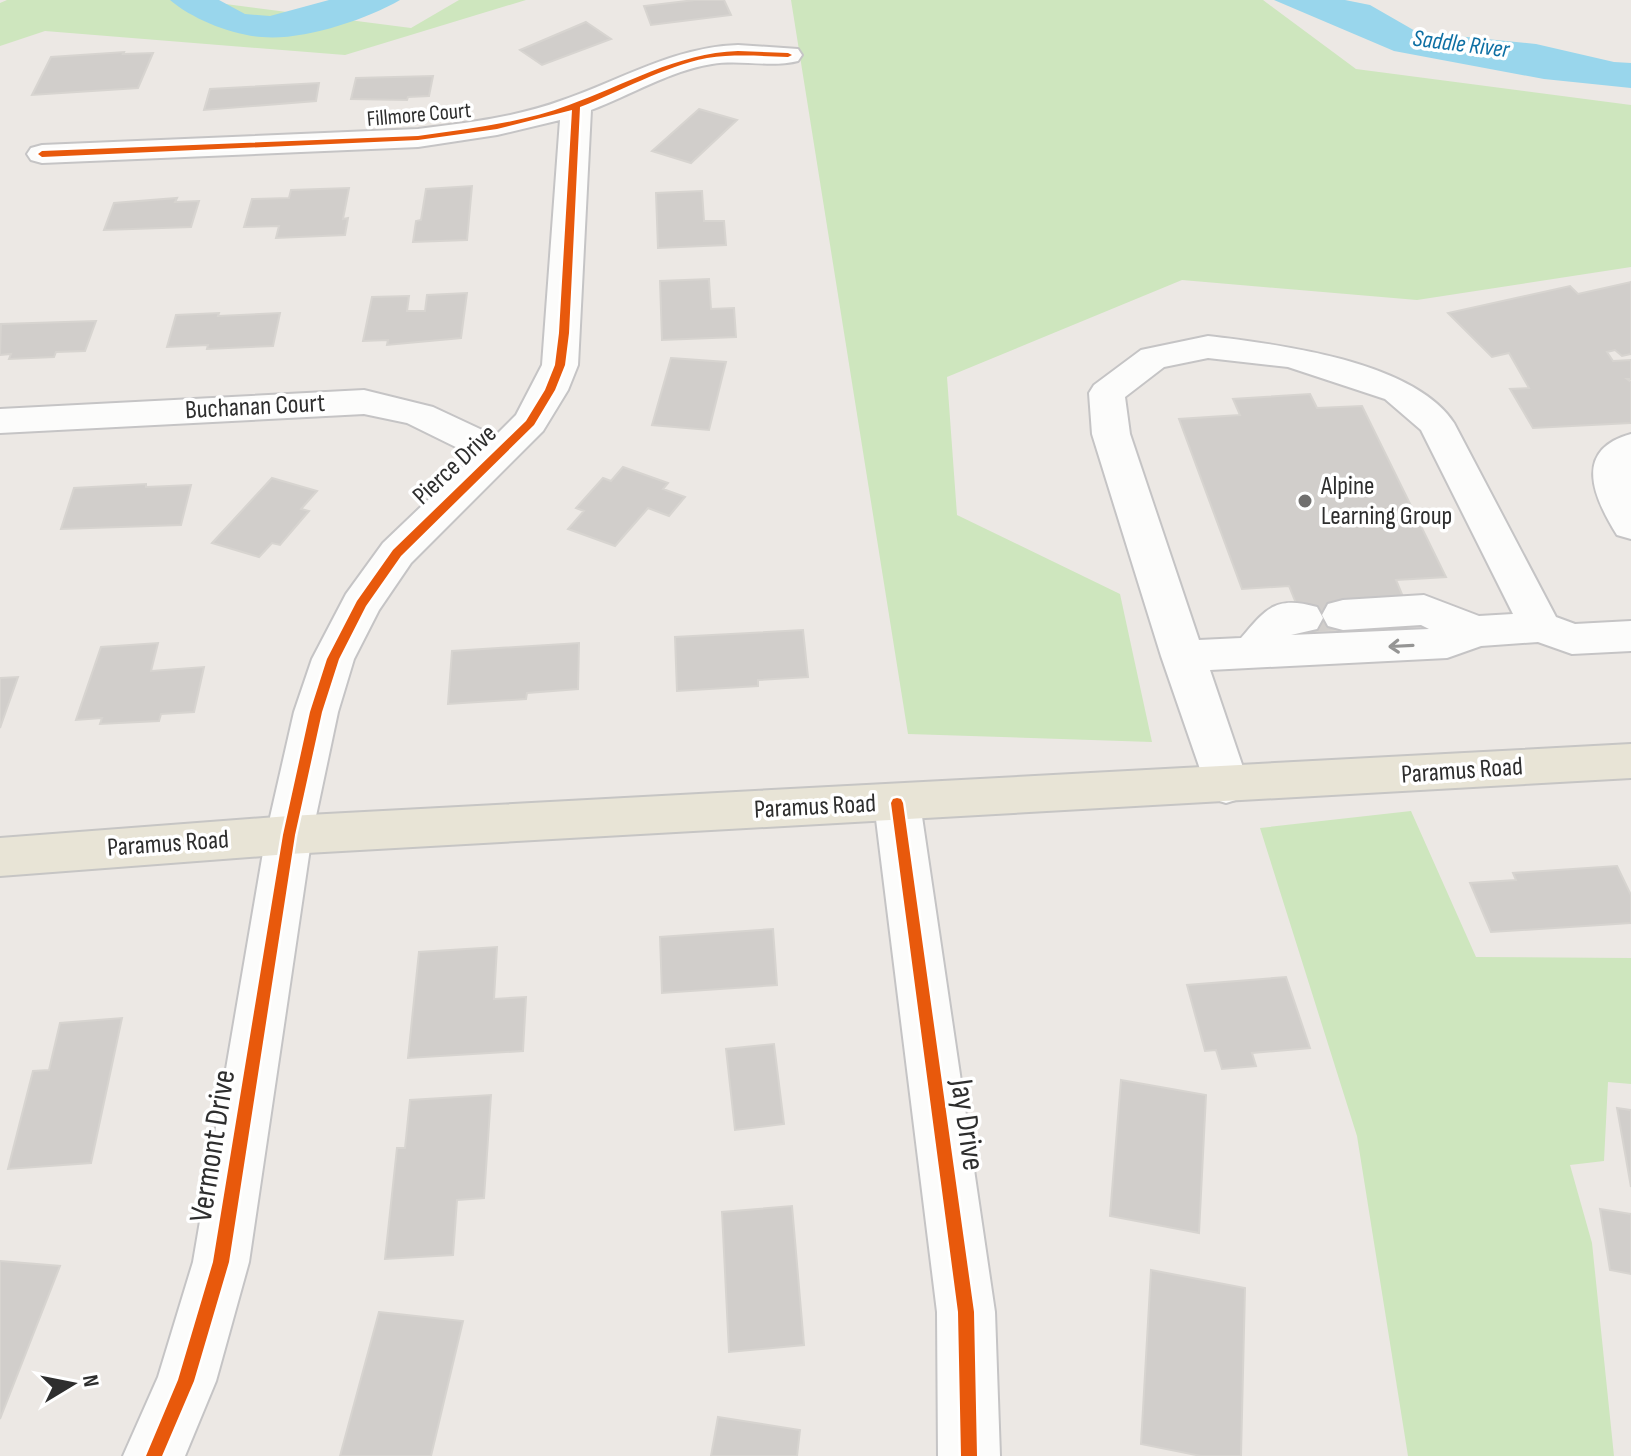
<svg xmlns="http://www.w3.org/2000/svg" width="1631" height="1456" font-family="'Sofia Sans Condensed',sans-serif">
	<rect width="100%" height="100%" fill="#ece8e4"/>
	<path fill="#cee6be" d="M7,0h188l216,28 48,-28h67l-181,55 -300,-24 -45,15v-43z
		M791,0h472l93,69 275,36v162l-214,33 -235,-20 -235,97 10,138 163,79 32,148 -244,-8z
		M1411,811l65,146 155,1v126l-23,-2 -4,79 -34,4 22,78 22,213h-206l-51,-320 -97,-308z"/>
	<path fill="#99d6ec" d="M170,0h49l26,14 25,2 59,-16h71c-34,20 -99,41 -138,37 -30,-2 -70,-18 -92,-37z
		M1274,0h71l25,5 47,27 119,12 78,18 17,1v25l-87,-9 -150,-28z"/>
	<path fill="#d1cecb" stroke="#d7d4d0" stroke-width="2" d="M695,0h29l7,15 -80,10 -7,-19z
		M586,22l25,17 -69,26 -22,-15z
		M124,52l-1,2 30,-1 -15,35 -106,7 19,-38z
		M433,76l-4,20 -21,1 -1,3 -56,-1 5,-21z
		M319,83l-3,18 -112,9 6,-21z
		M699,109l38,11 -46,43 -39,-12z
		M472,186l-5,54 -54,2 3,-21 5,-1 5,-31z
		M349,188l-6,31 5,-1 -3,17 -69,3 3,-12 -35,1 8,-28 37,-1 2,-8z
		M702,191l2,30h20l2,24 -68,3 -2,-55z
		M177,198l-2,4 24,-1 -8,26 -87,3 10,-27z
		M709,279l2,30 23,-1 2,29 -74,3 -2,-59z
		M1631,282v72l-9,2 -7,-6 -8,2 6,9 18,-1v19h-4l4,3v41l-98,5 -23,-39 19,-1 -20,-35 -17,4 -44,-44 122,-27 8,8z
		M467,293l-6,45 -74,7 1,-5 -25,1 9,-44 37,-1 -2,15h18l2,-16z
		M219,313l-1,3 62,-3 -7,33 -66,3 1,-4 -41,2 9,-32z
		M96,321l-11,30 -29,1 -2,5 -45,2 2,-5 -11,1 1,-31z
		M671,358l55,4 -17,68 -57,-5z
		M1310,394l7,14 45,-2 84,171 -50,3 8,19 -66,4 12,27 -42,3 -19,-47 -47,3 -63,-170 61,-4 -7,-16z
		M623,467l45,16 -5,6 22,8 -16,19 -21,-8 -33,38 -47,-17 16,-18 -8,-3 27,-30 8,3z
		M272,478l45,13 -16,18 8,2 -29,34 -8,-2 -13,14 -47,-14z
		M146,484v3l45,-2 -10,40 -120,4 13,-41z
		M803,630l5,47 -50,3v6l-81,5 -2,-54z
		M158,643l-7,28 53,-4 -10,45 -33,2 -2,7 -59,3 2,-6 -26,2 25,-73z
		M579,643l-1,46 -51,4 -1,6 -78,5 4,-53z
		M18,677l-18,51v-50z
		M1617,866l14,29v28l-140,9 -21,-49 46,-3 -3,-7z
		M773,929l4,56 -115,8 -2,-56z
		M497,947l-3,52 32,-2 -3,54 -115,7 11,-106z
		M1286,977l24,71 -58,5 4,13 -34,3 -6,-19 -11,1 -18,-66z
		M122,1018l-31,145 -83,6 25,-98 16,-1 11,-47z
		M774,1044l10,80 -49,6 -9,-81z
		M1121,1080l85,15 -7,138 -89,-17z
		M491,1095l-7,103 -27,2 -4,55 -68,4 12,-111h8l5,-48z
		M1617,1108l14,2v77z
		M792,1206l12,139 -75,7 -7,-140z
		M1600,1209l31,5v60l-21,-4z
		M0,1261l60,5 -60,153z
		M1151,1270l94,18 -4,168h-40l-60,-12z
		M379,1312l84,9 -32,135h-91z
		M718,1417l82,13 -3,26h-86z"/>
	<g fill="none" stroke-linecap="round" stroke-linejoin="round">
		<defs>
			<path id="minor" d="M738,45l60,4 4,6 -4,6c-28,7 -58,-2 -86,3 -43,7 -81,31 -121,46l-13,255 -10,25 -25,41 -132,132 -32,47 -25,49 -16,53 -26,123 -63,427 -33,119 -31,75h-62l35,-79 35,-115 73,-427 28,-123 18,-53 34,-65 37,-51 91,-87 -67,-33 -43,-9 -364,19v-24l364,-19 69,17 62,29 21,-21 26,-50 18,-245 -63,15 -79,12 -376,16 -11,-3 -4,-6 4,-6 11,-3 376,-16c49,-6 99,-12 145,-29 58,-20 111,-53 175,-55z
				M1208,336c69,8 206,25 246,87l102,194 19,7 56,-3v30l-59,3 -34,-12 -57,4 -34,12 -237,12 39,115 -7,13 -16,5 -16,-5 -49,-142 -69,-222 -3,-41 5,-8 47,-35zM1208,358l80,9 97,32 36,31 92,184 -34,2 -55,-21 -81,5 -15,4 -6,11 6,11 15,4 78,-5 8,4 -138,6 26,-6 6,-11 -6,-11c-42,-12 -51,2 -76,31l-42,2 -69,-206 -5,-37 39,-30z
				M1631,434v105l-14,-4c-23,-37 -45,-85 14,-101z
				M897,785l16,5 7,13 75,509 5,144h-62l-1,-144 -63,-509 7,-13z"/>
			<path id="major" d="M1631,744v34l-1342,76 -289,22v-38l289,-22z"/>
		</defs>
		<use href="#minor" stroke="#c5c4c5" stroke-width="4"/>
		<use href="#major" stroke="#c6c5c4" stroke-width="4"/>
		<use href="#minor" fill="#fcfcfb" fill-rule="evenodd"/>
		<use href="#major" fill="#e8e4d6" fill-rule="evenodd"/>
		<defs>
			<path id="cycleway" d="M738,51l50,2 4,2 -4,2c-27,-1 -54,-3 -81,1 -45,9 -85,33 -127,49l-11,226 -4,32 -10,25 -21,35 -133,131 -35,50 -27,53 -17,53 -27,123 -66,427 -35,119 -32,75h-16l32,-76 35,-118 70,-427 27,-123 17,-53 30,-58 36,-51 133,-129 19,-31 10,-25 4,-32 13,-223 -75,19 -79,11 -376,17 -4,-3 4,-3 376,-15c50,-7 103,-13 151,-31 56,-20 108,-52 169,-54z
				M897,798l4,1 2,4 71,509 3,144h-16l-3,-144 -67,-509 2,-4z"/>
		</defs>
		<use href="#cycleway" stroke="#fff" stroke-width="5"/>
		<use href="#cycleway" fill="#e8590c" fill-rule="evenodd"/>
	</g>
	<defs><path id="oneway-shaft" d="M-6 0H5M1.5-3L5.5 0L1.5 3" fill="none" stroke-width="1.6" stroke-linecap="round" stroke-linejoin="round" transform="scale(2)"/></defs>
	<use stroke="#959594" href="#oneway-shaft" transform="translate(1401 646) rotate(177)"/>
	<circle fill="#706f6e" stroke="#fff" stroke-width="3" cx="1305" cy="501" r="8"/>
	<g text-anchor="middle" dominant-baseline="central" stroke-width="7" stroke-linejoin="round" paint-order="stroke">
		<g font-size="22" fill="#2e2e2e" stroke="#fff">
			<text transform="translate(419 115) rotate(-5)">Fillmore Court</text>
		</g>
		<g font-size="24" font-style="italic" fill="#0d6fa3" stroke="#fff">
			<text transform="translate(1461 44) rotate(7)">Saddle River</text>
		</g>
		<g font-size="26" fill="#2e2e2e" stroke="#fff">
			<text transform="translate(255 407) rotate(-3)">Buchanan Court</text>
			<text transform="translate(455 465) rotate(-43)">Pierce Drive</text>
			<text transform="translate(1462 771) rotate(-4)">Paramus Road</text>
			<text transform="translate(815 807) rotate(-3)">Paramus Road</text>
			<text transform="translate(168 844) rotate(-4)">Paramus Road</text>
		</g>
		<g font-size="26" fill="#2e2e2e" stroke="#fff" text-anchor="start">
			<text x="1321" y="486">Alpine<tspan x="1321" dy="30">Learning Group</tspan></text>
		</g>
		<g font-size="32" fill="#2e2e2e" stroke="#fff">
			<text transform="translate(967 1125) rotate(82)">Jay Drive</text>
			<text transform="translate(213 1146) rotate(-81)">Vermont Drive</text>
		</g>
	</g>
	<g transform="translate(72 1384) rotate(80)" stroke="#ffffff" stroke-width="6" paint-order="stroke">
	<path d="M0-6L14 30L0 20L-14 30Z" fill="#2e2e2e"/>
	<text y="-12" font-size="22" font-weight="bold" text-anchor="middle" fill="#2e2e2e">N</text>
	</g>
</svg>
